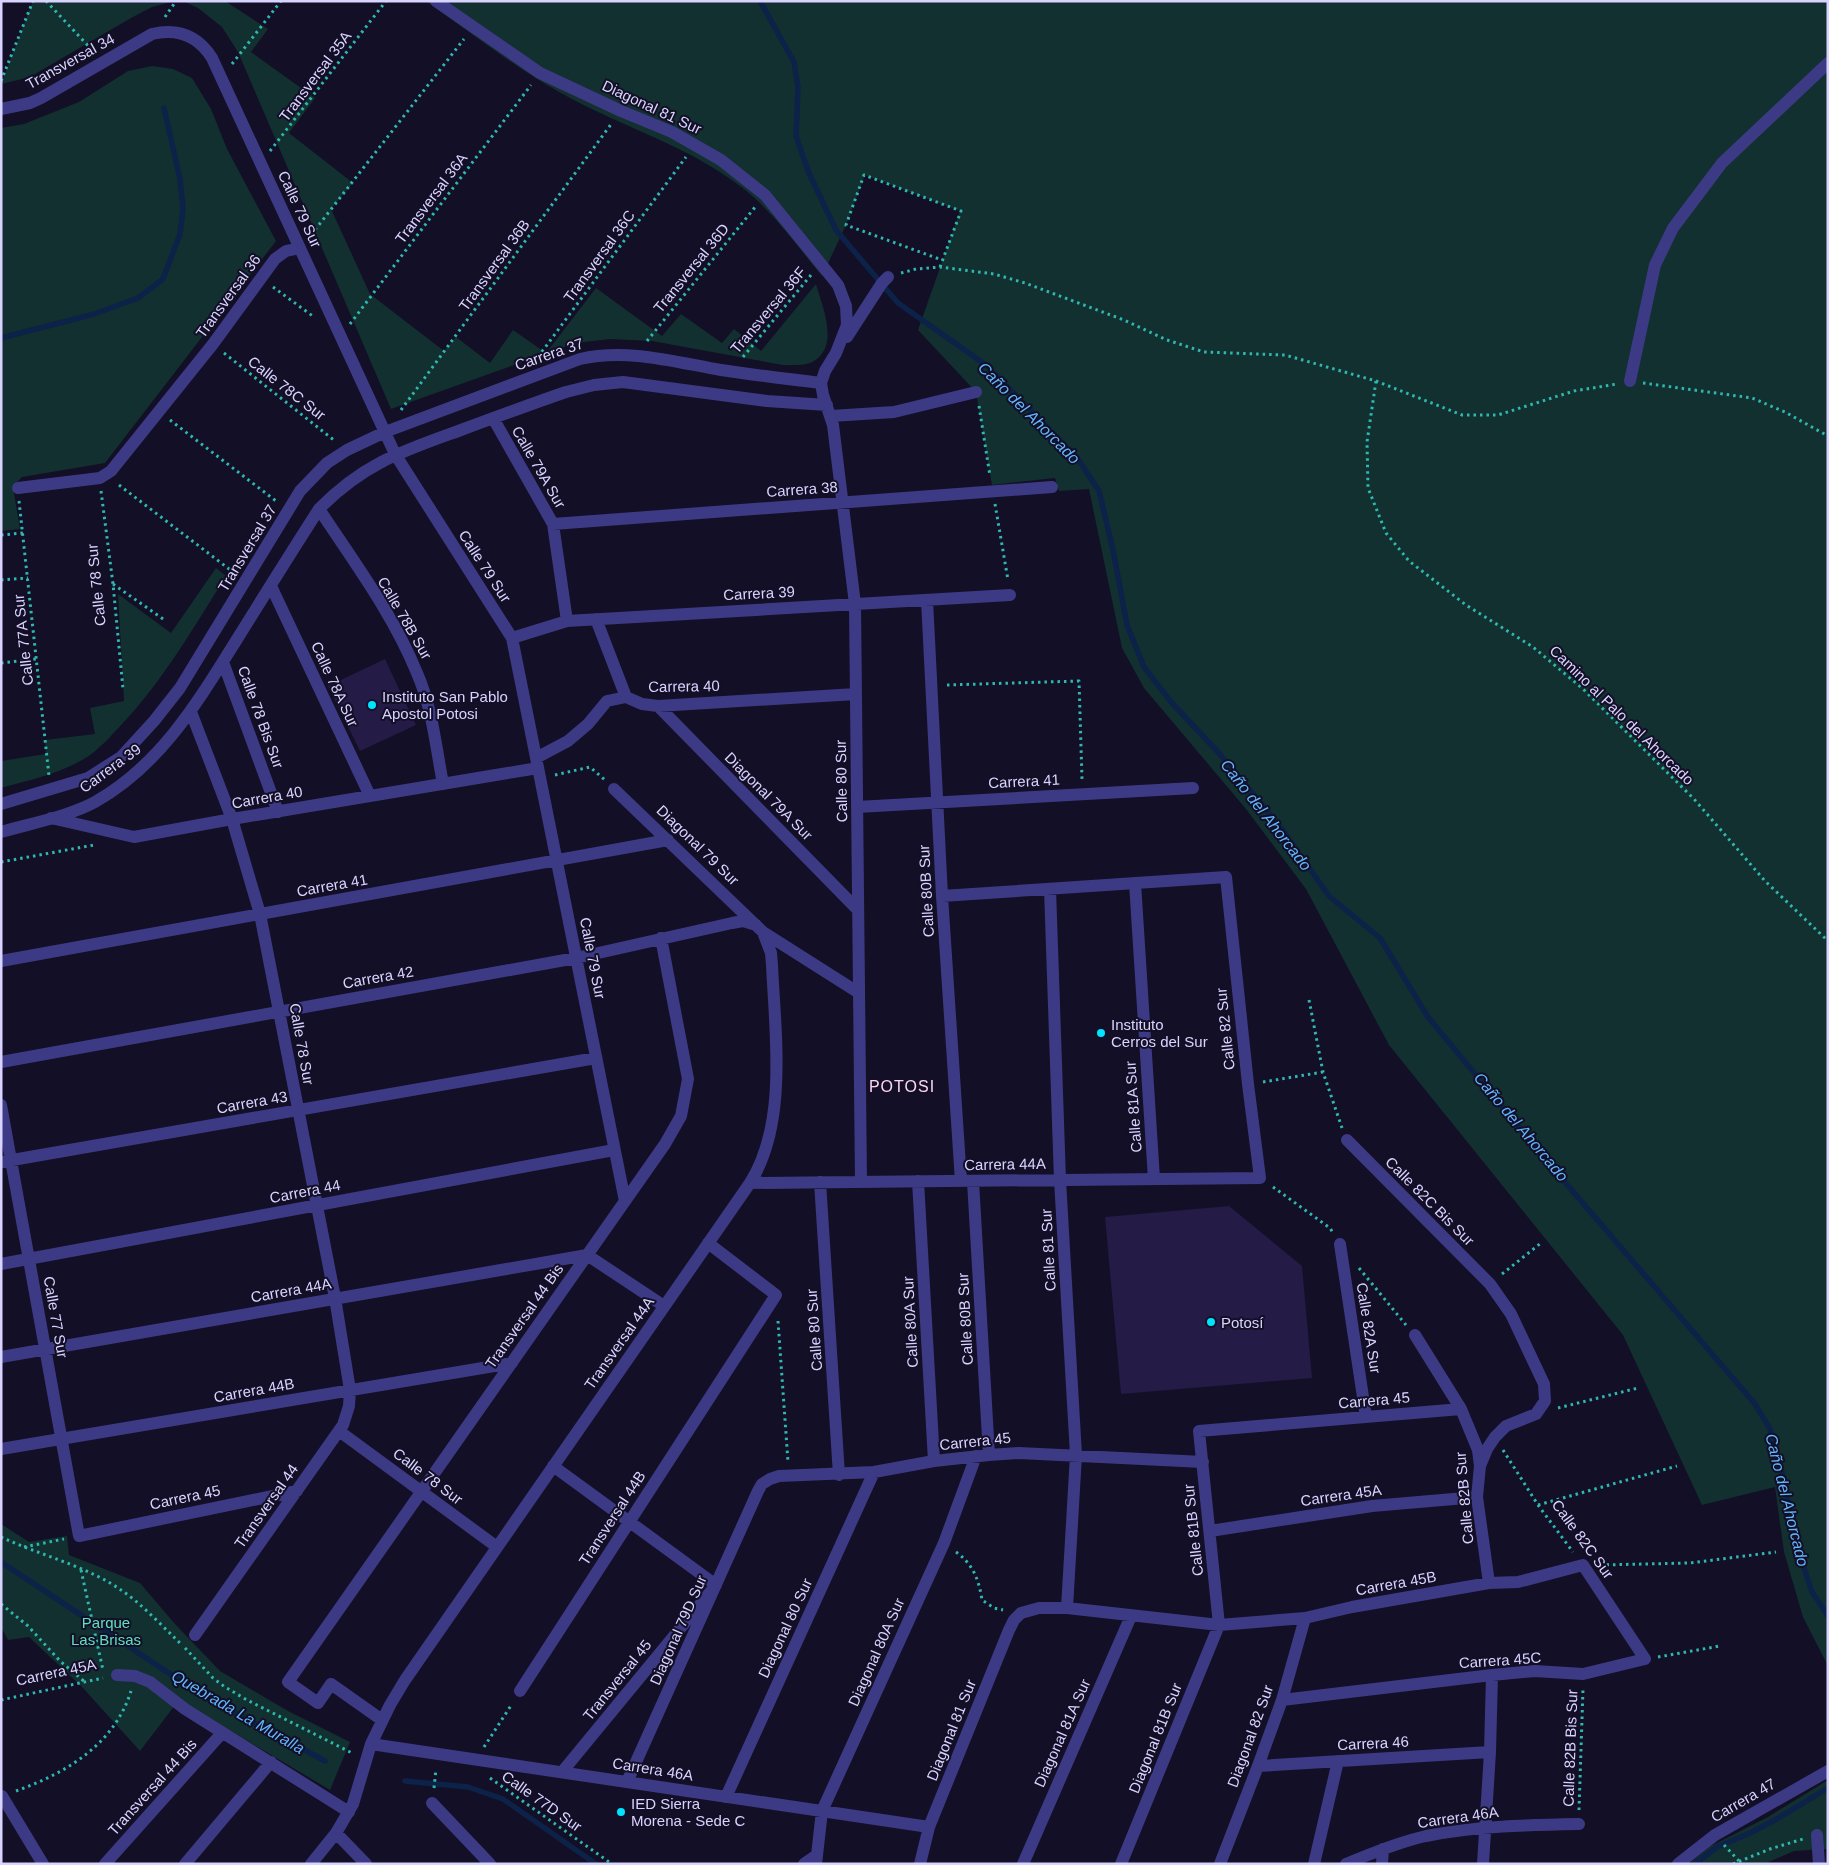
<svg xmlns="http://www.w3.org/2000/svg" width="1829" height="1865" font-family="Arial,sans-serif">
	<rect width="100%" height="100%" fill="#130f26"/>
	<path fill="#12302f" d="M33,1h142l-23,6 -21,11 -96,56 -13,5 -21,5z
		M183,1h42l43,28 -17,23 64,46 -26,35 64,50 -22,26 39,85 74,57 12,-14 34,26 23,-33 33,23 50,-65 66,48 19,-22 41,29 12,-14 27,22 55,-67c6,22 24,61 -2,77 -8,5 -21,4 -31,4l-131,-24 -42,-2 -34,4 -185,66 -153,-357 -16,-25 -24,-19z
		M426,1h1402v1665l-25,-49 -19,-65 -9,-65 -73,18 -79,-170 -234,-290 -83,-156 -60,-80 -102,-121 -22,-40 -33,-159 -30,2 -4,-13 -63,7 -16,-93 -58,-62 42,-119 -95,-36 -19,50 -24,51c-24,-29 -48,-63 -78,-87 -58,-46 -133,-65 -197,-104 -42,-25 -81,-56 -121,-84z
		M152,66l21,3 19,9 19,31 16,40 49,92 -171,222 -83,14 -7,7 -1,9 6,36 -19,2v-403l23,-4 55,-22 49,-31z
		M216,568l10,8c-32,51 -62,103 -103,147 -12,13 -24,27 -39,36 -26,15 -54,21 -83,29v-27l45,-7 -1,-14 50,-6 -5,-26 34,-7 -6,-107 53,39z
		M1,1524l28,18 38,-6 2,19 71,28 35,41 45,47 68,40 62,31 -20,48 -151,-90 -39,51 -57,-63 -54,-51 -21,3 -7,-13z
		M1828,1780v69l-34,2 -30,13h-75l22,-18 57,-29z"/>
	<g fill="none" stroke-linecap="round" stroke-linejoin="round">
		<path stroke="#0c2248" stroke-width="5.5" d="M760,1l34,61 4,26 -2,48 12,35 28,59 62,73 88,62 92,94 21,32 14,59 14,75 17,42 28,36 46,49 61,73 50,71 51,42 48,79 118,143 209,244 15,25 12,43 16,78 14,42 16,24
			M1,338l93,-24 44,-16 25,-19 17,-45 3,-26 -3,-29 -16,-71
			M1,1562l204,135 120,64
			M405,1781l63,6 35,12 93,65
			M1695,1864l22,-17 33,-14 25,-13 53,-32"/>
	</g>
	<path fill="#241b47" d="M385,659l31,66 -56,26 -32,-65z
		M1229,1206l73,60 10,112 -191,16 -16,-177z"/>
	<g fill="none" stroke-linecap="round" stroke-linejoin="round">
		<path stroke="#2fb8b0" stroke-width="3" stroke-dasharray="2.5 4" stroke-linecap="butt" d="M46,1l48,51
			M165,17l11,-16
			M232,64l49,-63
			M1,81l32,-80
			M270,151l116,-150
			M311,235l153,-196
			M940,267l21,-56 -97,-36 -18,50 96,35
			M901,273l15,-4 24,-2 54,7 31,9 99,37 43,20 37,12 81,3 91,26 86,34h36l76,-24 43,-7
			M273,287l41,30
			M350,324l181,-239
			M647,341l109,-135
			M224,353l111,88
			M538,357l148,-200
			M743,357l68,-82
			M1376,381l-9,61 1,46 18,45 23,28 57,44 67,42 50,42 111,110 71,82 63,60
			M1643,383l109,15 33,14 43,24
			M979,406l11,70
			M401,410l211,-287
			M170,420l106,81
			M119,485l114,87
			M101,491l12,93 10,105
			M19,501l30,275
			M995,504l13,76
			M1,535l22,-2
			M1,580l27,-2
			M113,584l53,37
			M1,663l35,-4
			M947,685l132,-4 3,98
			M555,775l35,-8 15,13
			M1,862l93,-17
			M1309,1000l14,72 19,56
			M1263,1082l60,-10
			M1273,1187l57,41 3,5
			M1359,1268l47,57
			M1502,1274l39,-31
			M778,1321l10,141
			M1558,1408l80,-20
			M1503,1450l35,55 35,47
			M1538,1505l139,-39
			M1,1537c38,18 86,29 120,53 21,14 41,36 60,54
			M24,1547l40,-8
			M956,1552c17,12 23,28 26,48l12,8 9,2
			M1600,1565l90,-2 86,-11
			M81,1570l22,100
			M1,1604l27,22 32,35 25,21
			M185,1648l28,30 12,9 22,13 107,54
			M1658,1657l62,-11
			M1,1700l102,-22
			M484,1747l28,-43
			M490,1778l122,86
			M434,1788l2,-19
			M16,1791c50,-18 98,-46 115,-100
			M1579,1810l4,-121
			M1724,1845l15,16
			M1733,1864l37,-15 33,-10"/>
		<path stroke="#3d3a85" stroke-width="12" d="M436,1l104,72 81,38 51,21 49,28 44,35 73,90 8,21 1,19 -11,28 -11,18 -4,12 2,12 10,30 22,179 6,578
			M1,109l29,-6 11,-5 111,-64c26,-6 46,2 60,24l183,396 117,184 113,563
			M847,337l35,-54 6,-6
			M1630,381l25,-116 18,-37 49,-65 106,-100
			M831,416l63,-4 82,-20
			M493,418l60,106 14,97
			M18,488l82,-10 11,-7 102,-127 62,-85 11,-8 14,-3
			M319,509c35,53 74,105 98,164 15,34 19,74 26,111
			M553,524l499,-37
			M271,586l99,210
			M927,600l15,296 19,285
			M596,619l30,78
			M512,638l55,-17 443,-26
			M223,662l55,150
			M658,706l200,204
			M191,712l41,107 28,95 75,384 15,92 -1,16 -6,19 -148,210
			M536,758l32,-17 20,-17 19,-23 19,-4 16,7 16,2 198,-12
			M1,804l87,-26 33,-21 33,-36 26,-33 120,-197 27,-28 20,-13 38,-18 195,-73c47,-11 95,3 141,11 33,5 67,9 100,13
			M857,807l336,-19
			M51,818l83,19 98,-18 306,-51
			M1,832c31,-9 66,-15 94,-30 64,-36 101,-97 139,-158 28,-45 56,-90 85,-135 45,-46 84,-58 142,-79 35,-13 70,-26 105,-38l28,-7 29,-3 144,19 60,4
			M1135,883l19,296
			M1050,889l10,291 16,275 -9,153
			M763,932l96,61
			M1,961l667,-121
			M1,1062l575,-104 156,-35 11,-2 13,4
			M1,1105l78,431 218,-45
			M1347,1140l143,144 21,30 33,70 1,17 -9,13 -30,12 -11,11 -8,12 -7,17
			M1,1162l595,-104
			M918,1181l16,280
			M973,1181l16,274
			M820,1182l19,293
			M750,1183l510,-5 -12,-94 -22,-207 -284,19
			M1340,1244l26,173
			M1,1264l613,-114
			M1415,1335l46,74 17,41 2,16 -3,31 12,86
			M1,1357l586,-102 77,51
			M339,1431l158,116
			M1,1449l511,-86
			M553,1466l163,119 -154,187
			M1210,1531l162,-25 105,-9
			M117,1675l18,1 15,6 35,27 164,103
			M520,1691l256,-396 -68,-52
			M382,1720l-51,-36 -13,19 -30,-21 377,-538 16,-28 7,-37 -27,-141
			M371,1744l558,83
			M1258,1766l232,-14
			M627,1782l131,-291 4,-7 8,-5 9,-3 95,-4 60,-11 55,-6 30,-2 184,9
			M2,1796l41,68
			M726,1797l148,-325
			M432,1803l58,61
			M336,1833l30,31
			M1817,1835l2,29
			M105,1864l117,-131
			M185,1864l86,-102
			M311,1864l25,-31 17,-29 18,-60 19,-39 15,-25 345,-497c38,-60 25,-150 22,-218l-1,-12 -8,-21 -149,-143
			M804,1864l13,-9
			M816,1864l6,-53 122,-268 32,-87
			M920,1864l9,-37 80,-197 5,-10 7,-7 18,-5h28l152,17 86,-7 47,-11 137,-24 29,-1 65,-17 62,94 -62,15 -48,-3 -43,4 -210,25
			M1023,1864l108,-248
			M1121,1864l98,-239 -20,-194 262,-22
			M1220,1864l38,-98 24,-66 23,-82
			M1314,1864l24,-103
			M1346,1864c26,-11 53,-22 80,-28 51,-10 102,-11 153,-12
			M1382,1864l1,-15
			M1483,1864l7,-112 2,-77
			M1678,1864l37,-29 113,-64"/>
	</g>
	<g fill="#00e5ff" stroke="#130f26" stroke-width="2">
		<circle cx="372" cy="705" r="5"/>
		<circle cx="1101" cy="1033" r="5"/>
		<circle cx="1211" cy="1322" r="5"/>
		<circle cx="621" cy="1812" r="5"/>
	</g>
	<g text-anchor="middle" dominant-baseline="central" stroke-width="4" stroke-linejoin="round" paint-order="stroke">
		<g font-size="15" fill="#d9d4ff" stroke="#130f26">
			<text transform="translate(70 61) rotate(-29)">Transversal 34</text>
			<text transform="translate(315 76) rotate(-53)">Transversal 35A</text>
			<text transform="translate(652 107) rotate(25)">Diagonal 81 Sur</text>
			<text transform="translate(431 198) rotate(-53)">Transversal 36A</text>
			<text transform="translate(300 209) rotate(65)">Calle 79 Sur</text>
			<text transform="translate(599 256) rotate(-54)">Transversal 36C</text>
			<text transform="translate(494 265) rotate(-54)">Transversal 36B</text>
			<text transform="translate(691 268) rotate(-51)">Transversal 36D</text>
			<text transform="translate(228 296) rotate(-54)">Transversal 36</text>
			<text transform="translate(768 310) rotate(-50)">Transversal 36F</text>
			<text transform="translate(549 354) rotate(-19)">Carrera 37</text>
			<text transform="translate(287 388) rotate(38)">Calle 78C Sur</text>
			<text transform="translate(539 467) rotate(60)">Calle 79A Sur</text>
			<text transform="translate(802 489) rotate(-4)">Carrera 38</text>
			<text transform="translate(247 548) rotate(-59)">Transversal 37</text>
			<text transform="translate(485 566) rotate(57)">Calle 79 Sur</text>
			<text transform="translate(96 585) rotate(-96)">Calle 78 Sur</text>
			<text transform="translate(759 593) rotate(-3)">Carrera 39</text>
			<text transform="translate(405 618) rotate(60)">Calle 78B Sur</text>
			<text transform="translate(23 640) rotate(-96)">Calle 77A Sur</text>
			<text transform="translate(335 684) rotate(65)">Calle 78A Sur</text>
			<text transform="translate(684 686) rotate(-1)">Carrera 40</text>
			<text transform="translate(1622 715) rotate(44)">Camino al Palo del Ahorcado</text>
			<text transform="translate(261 717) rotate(70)">Calle 78 Bis Sur</text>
			<text transform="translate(110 768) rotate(-36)">Carrera 39</text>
			<text transform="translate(841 781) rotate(-91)">Calle 80 Sur</text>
			<text transform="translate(1024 781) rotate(-3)">Carrera 41</text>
			<text transform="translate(769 796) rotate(45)">Diagonal 79A Sur</text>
			<text transform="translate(267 797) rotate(-10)">Carrera 40</text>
			<text transform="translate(698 845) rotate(44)">Diagonal 79 Sur</text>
			<text transform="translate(332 885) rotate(-10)">Carrera 41</text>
			<text transform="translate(926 891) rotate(-93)">Calle 80B Sur</text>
			<text transform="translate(593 958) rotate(79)">Calle 79 Sur</text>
			<text transform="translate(378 977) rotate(-10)">Carrera 42</text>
			<text transform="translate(1225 1029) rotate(-96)">Calle 82 Sur</text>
			<text transform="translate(302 1044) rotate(80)">Calle 78 Sur</text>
			<text transform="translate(252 1102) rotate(-10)">Carrera 43</text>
			<text transform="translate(1133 1107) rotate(-94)">Calle 81A Sur</text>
			<text transform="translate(1005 1164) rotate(-1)">Carrera 44A</text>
			<text transform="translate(305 1191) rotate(-11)">Carrera 44</text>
			<text transform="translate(1430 1201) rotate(45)">Calle 82C Bis Sur</text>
			<text transform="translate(1048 1250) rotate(-93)">Calle 81 Sur</text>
			<text transform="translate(291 1290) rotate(-10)">Carrera 44A</text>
			<text transform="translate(524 1316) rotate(-55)">Transversal 44 Bis</text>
			<text transform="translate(56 1317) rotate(80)">Calle 77 Sur</text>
			<text transform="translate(965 1319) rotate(-93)">Calle 80B Sur</text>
			<text transform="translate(910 1322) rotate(-93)">Calle 80A Sur</text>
			<text transform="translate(1369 1328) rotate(81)">Calle 82A Sur</text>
			<text transform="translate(814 1330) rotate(-94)">Calle 80 Sur</text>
			<text transform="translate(619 1343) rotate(-55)">Transversal 44A</text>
			<text transform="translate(254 1390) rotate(-10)">Carrera 44B</text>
			<text transform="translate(1374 1400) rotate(-5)">Carrera 45</text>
			<text transform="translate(975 1441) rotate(-6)">Carrera 45</text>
			<text transform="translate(428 1476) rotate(37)">Calle 78 Sur</text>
			<text transform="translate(1341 1495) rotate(-8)">Carrera 45A</text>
			<text transform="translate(185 1497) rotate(-12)">Carrera 45</text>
			<text transform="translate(1464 1498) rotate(-95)">Calle 82B Sur</text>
			<text transform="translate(266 1506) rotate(-55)">Transversal 44</text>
			<text transform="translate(612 1518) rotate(-57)">Transversal 44B</text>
			<text transform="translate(1193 1530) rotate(-96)">Calle 81B Sur</text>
			<text transform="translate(1583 1539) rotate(54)">Calle 82C Sur</text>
			<text transform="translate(1396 1583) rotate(-10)">Carrera 45B</text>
			<text transform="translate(785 1628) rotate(-65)">Diagonal 80 Sur</text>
			<text transform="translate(678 1630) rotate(-66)">Diagonal 79D Sur</text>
			<text transform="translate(876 1652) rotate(-66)">Diagonal 80A Sur</text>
			<text transform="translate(1500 1660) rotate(-4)">Carrera 45C</text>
			<text transform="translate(56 1672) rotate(-12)">Carrera 45A</text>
			<text transform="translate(617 1680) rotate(-51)">Transversal 45</text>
			<text transform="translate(951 1730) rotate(-68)">Diagonal 81 Sur</text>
			<text transform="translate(1062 1733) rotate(-66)">Diagonal 81A Sur</text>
			<text transform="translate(1250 1736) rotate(-70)">Diagonal 82 Sur</text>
			<text transform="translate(1155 1738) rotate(-68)">Diagonal 81B Sur</text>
			<text transform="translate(1373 1743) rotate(-3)">Carrera 46</text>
			<text transform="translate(1570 1748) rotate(-88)">Calle 82B Bis Sur</text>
			<text transform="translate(653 1769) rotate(9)">Carrera 46A</text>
			<text transform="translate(152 1787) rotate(-48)">Transversal 44 Bis</text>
			<text transform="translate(1743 1800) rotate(-30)">Carrera 47</text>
			<text transform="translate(542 1801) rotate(35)">Calle 77D Sur</text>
			<text transform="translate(1458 1817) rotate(-8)">Carrera 46A</text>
		</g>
		<g font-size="15" fill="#d9d4ff" stroke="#130f26" text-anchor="start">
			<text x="382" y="696">Instituto San Pablo<tspan x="382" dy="17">Apostol Potosi</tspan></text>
			<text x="1111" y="1024">Instituto<tspan x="1111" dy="17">Cerros del Sur</tspan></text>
			<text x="1221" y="1322">Potosí</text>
			<text x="631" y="1803">IED Sierra<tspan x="631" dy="17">Morena - Sede C</tspan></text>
		</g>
		<g font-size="15" fill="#5fe0c0" stroke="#130f26">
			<text x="106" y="1622">Parque<tspan x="106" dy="17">Las Brisas</tspan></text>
		</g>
		<g font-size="16" font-style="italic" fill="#62b6ff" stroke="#130f26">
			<text transform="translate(1029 413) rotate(45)">Caño del Ahorcado</text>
			<text transform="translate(1266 815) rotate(52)">Caño del Ahorcado</text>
			<text transform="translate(1521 1127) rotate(50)">Caño del Ahorcado</text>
			<text transform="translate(1787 1500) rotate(76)">Caño del Ahorcado</text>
			<text transform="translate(238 1712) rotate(30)">Quebrada La Muralla</text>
		</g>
		<g font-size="16" letter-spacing="1" fill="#ffd6f0" stroke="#130f26">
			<text x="902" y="1086">POTOSI</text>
		</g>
	</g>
	<rect width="1829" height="1865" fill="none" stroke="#d9d4ff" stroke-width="5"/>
</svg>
